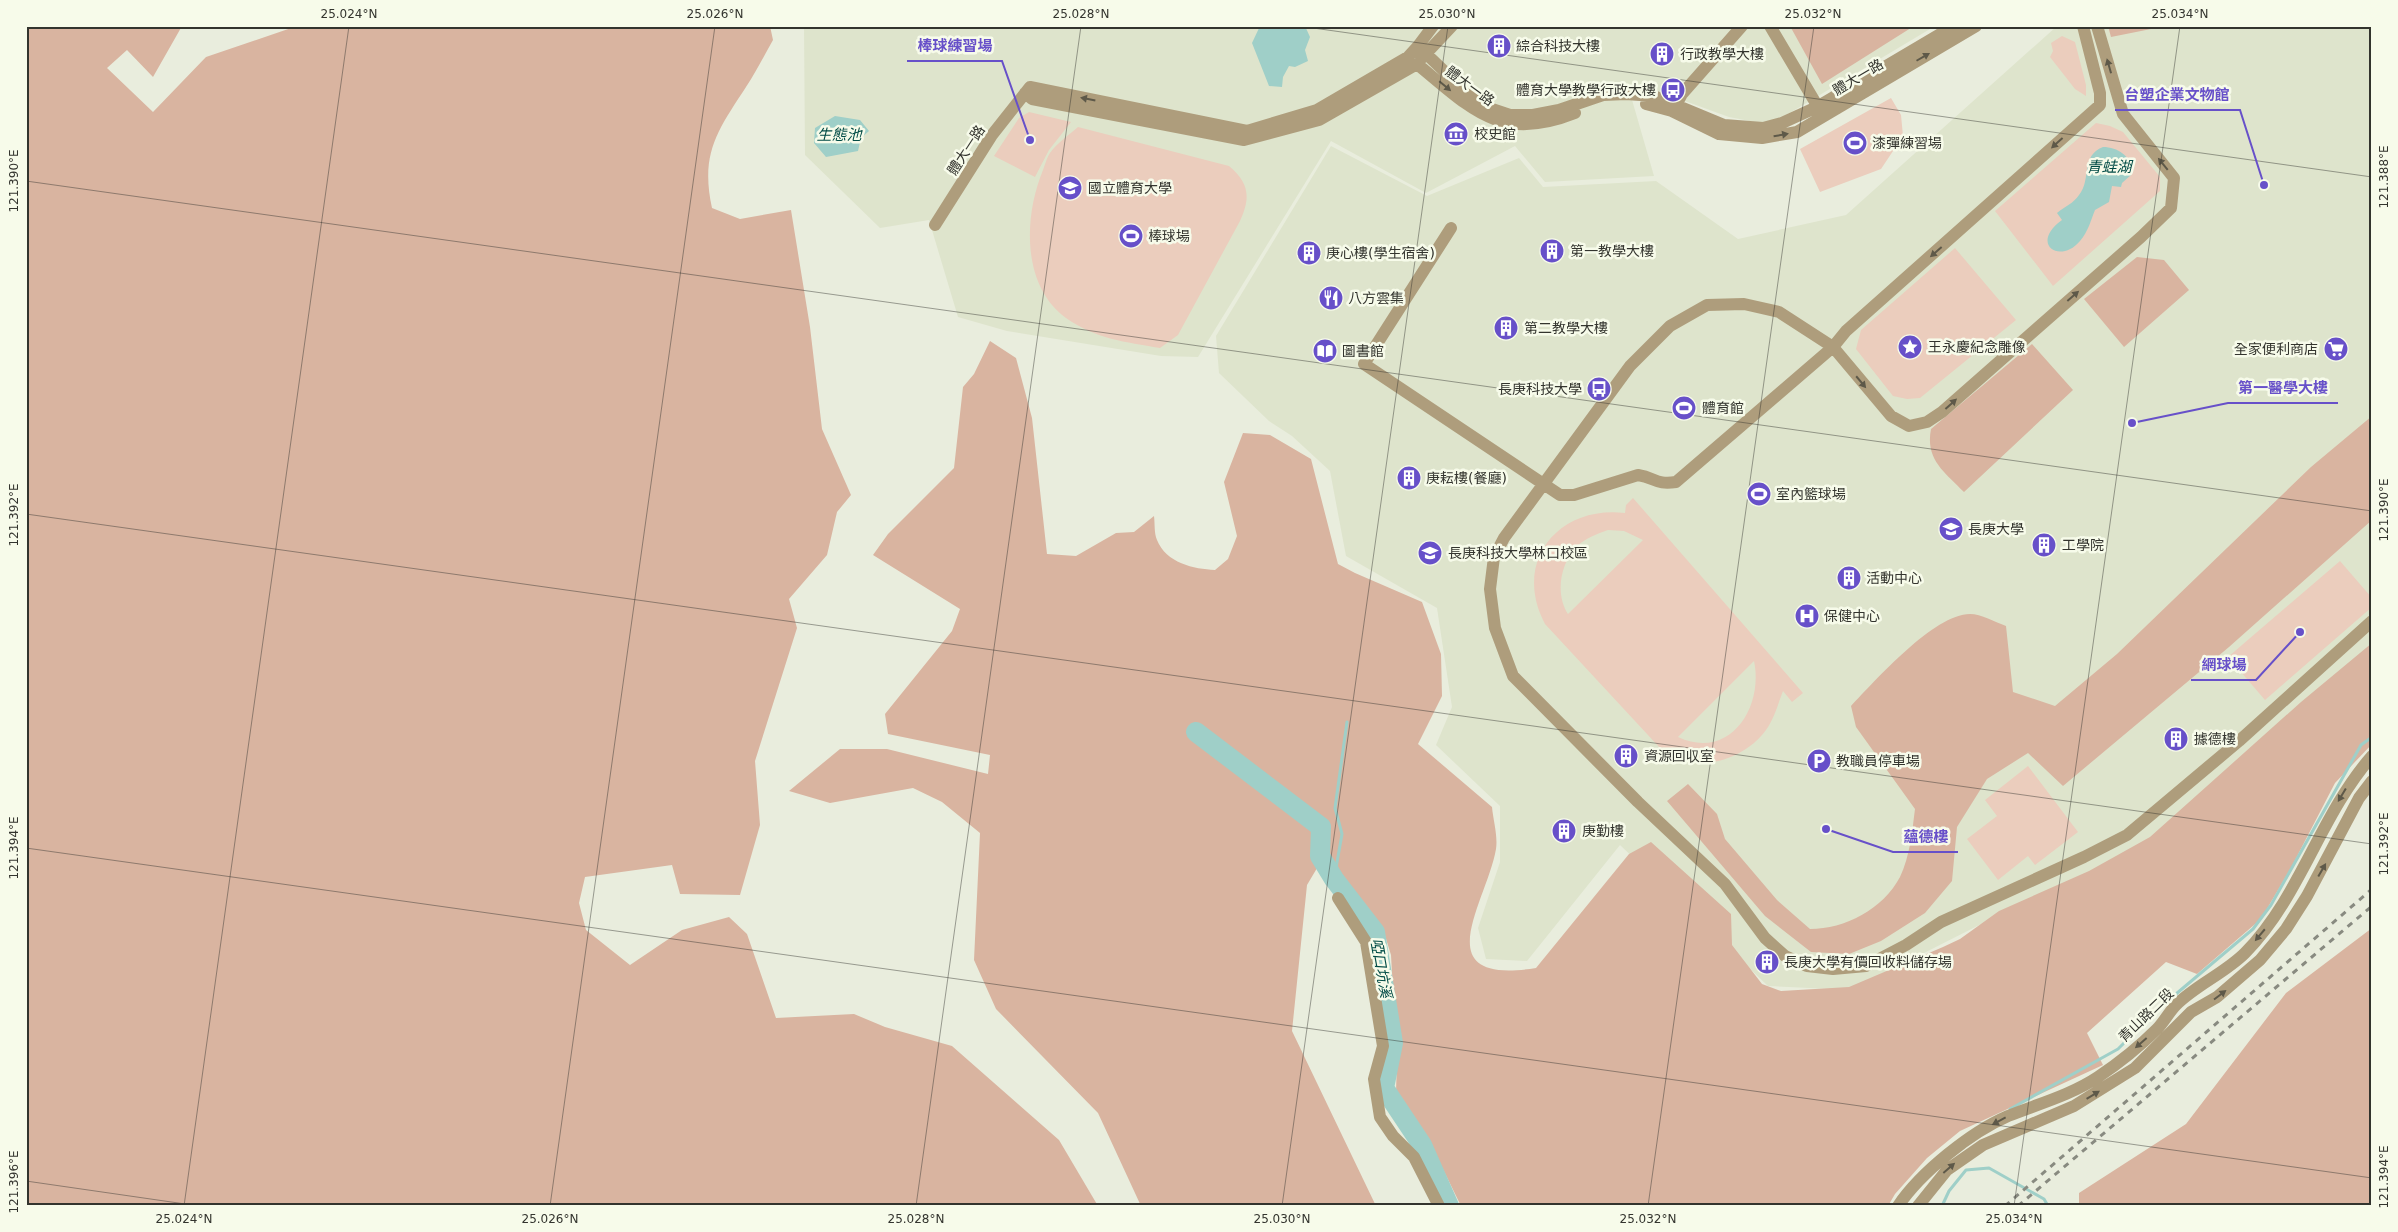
<svg xmlns="http://www.w3.org/2000/svg" width="2398" height="1232" font-family="'DejaVu Sans','Noto Sans TC',sans-serif">
	<rect width="100%" height="100%" fill="#e9eddd"/>
	<path fill="#dee4cc" d="M804,26h1131l-147,88 -23,10 -36,-7 -80,-29 -21,-2 26,90 -109,6 -30,-36 -89,47 -95,-52 -133,216 -37,-1 -154,-25 -49,-14 -29,-97 -49,8 -75,-73z
		M2057,26h315v623l-235,201 -140,66 -146,74 -83,-4 -148,-141 -93,116 -41,-2 -8,-31 22,-66v-56l-64,-61 16,-38 -15,-99 -91,-52 -16,-85 -38,-35 -23,-15 -50,-48 -3,-37 115,-190 96,50 92,-38 24,29 113,-6 82,58 108,-24z"/>
	<path fill="#ebcdbd" fill-rule="evenodd" d="M2062,36l13,6 11,43v11l-11,-7 -25,-32 3,-6 -2,-8z
		M1891,98l10,17 2,21 -22,33 -61,23 -20,-43z
		M1029,112l42,10 -22,28 -14,27 -41,-21 25,-38z
		M2096,123l14,3 13,6 37,45v14l-107,95 -58,-75z
		M1078,127l151,39c20,17 22,31 11,55l-62,114 -18,13c-35,-6 -64,-9 -94,-30 -45,-33 -42,-102 -23,-148 2,-5 4,-13 7,-17 7,-10 19,-18 28,-26z
		M1955,248l61,72 -96,78 -13,1 -14,-3 -37,-47 5,-19z
		M1633,498l170,195 -11,9 -9,-11c-5,13 -9,28 -17,39 -17,24 -53,39 -82,31 -9,-2 -17,-8 -24,-13l-115,-124c-33,-62 13,-119 80,-111l1,-8zM1608,530l16,1 19,9 -75,74c-13,-20 -8,-50 9,-68 9,-8 20,-12 31,-16zM1754,661c10,47 -25,100 -76,76z
		M2340,561l32,37v9l-107,93 -37,-43z
		M2028,766l50,66 -43,33 -7,-9 -30,24 -31,-41 30,-23 -12,-16z"/>
	<path fill="#d9b4a0" d="M26,26h156l-29,51 -26,-27 -20,18 46,44 53,-55 91,-31h473l3,14c-9,16 -17,32 -27,47 -28,43 -46,66 -34,121l28,11 51,-9 19,117 12,102 29,66 -14,17 -10,43 -38,44 8,29 -42,133 5,64 -20,70 -60,-1 -8,-29 -87,12 -6,26 7,27 44,35 52,-35 47,-13 18,17 29,84 78,-4 31,13 67,19 107,94 39,66h-1072z
		M1790,26h124l-92,58z
		M2108,26h58l-55,11z
		M2137,257l27,3 25,30 -65,57 -40,-48z
		M990,341l26,17 16,60 15,136 29,2 40,-23 18,-1 20,-16c1,8 0,17 3,24 9,23 37,29 58,30l13,-11 9,-23 -13,-54 19,-49 27,2 41,24 27,105 17,9 67,29 19,52 1,42 -24,48 74,63c1,12 6,29 4,42 -9,53 -73,137 40,119l93,-114 22,-12 80,72 1,31 30,39 19,7 68,-4 94,-40 17,-8 39,-28 90,-40 61,-34 151,-135 71,-59v101l-37,39 -44,85 -30,51 -64,55 -31,-12 -79,71 16,32 -143,66 -33,27 -32,36 -7,12h-427l-24,-49 -41,-65 1,-32 -6,-105 -8,-26 -57,-76 -19,32 -15,146 84,175h-235l-43,-93 -102,-104 -22,-49 6,-127 -38,-31 -29,-14 -83,15 -41,-12 51,-42h47l101,25 2,-19 -102,-21 -3,-20 67,-83 8,-22 -87,-54 15,-21 66,-66 9,-81 11,-13z
		M2032,344l41,46 -109,102c-19,-20 -39,-32 -33,-63z
		M2372,416v104l-143,127 -166,139 -35,-33 -41,26 -30,48 -5,54 -27,32 -44,28 -32,13 -38,-2 -46,-36 -98,-115 21,-17 29,30 8,25 52,61 33,29c35,0 73,-20 90,-52 10,-21 12,-45 15,-68l-59,-82 -5,-21c24,-25 83,-92 119,-92 11,0 25,8 36,12l7,66 42,14 62,-52 194,-187z
		M2372,928v278h-293v-13l107,-69 100,-131z"/>
	<path fill="#9fcfc8" d="M1260,26h45l5,11 -5,13 3,11 -13,6 -6,-1 -6,11 -1,10 -13,-1 -17,-43z
		M835,116l25,4 9,11 -8,7 -3,13 -32,6 -12,-14 1,-15z
		M2103,147c16,0 31,11 28,28l-9,8 -1,4 -9,-1 -3,16 -14,8c-4,10 -7,22 -15,31 -20,24 -51,3 -18,-21l-5,-7c7,-6 17,-10 22,-18 13,-16 1,-39 24,-48z"/>
	<g fill="none" stroke-linecap="round" stroke-linejoin="round">
		<path stroke="#9fcfc8" stroke-width="3" d="M1334,879l8,-45 -7,-26 12,-86
			M2010,1109l108,-60 39,-39 96,-81 18,-24 90,-160 11,-8
			M1942,1206l7,-15 17,-21 23,-2 55,31 4,7"/>
		<path stroke="#9fcfc8" stroke-width="20" d="M1196,732l125,95 -1,29 14,23 41,53 18,111 -9,45 38,57 27,61"/>
		<path stroke="#ae9d7c" stroke-width="12" d="M1770,26l51,86
			M2097,26l26,88 51,64 -3,30 -30,29 -199,175 -15,10 -18,4 -18,-10 -58,-69 -54,-35 -35,-8 -37,1 -37,21 -40,40 -126,172 -10,19 -4,32 5,39 18,48 125,126 87,82 40,54 20,18 22,10 26,3 33,-3 40,-21 35,-23 143,-65 43,-22 112,-94 133,-120
			M1418,46l15,-20
			M1421,59l31,-33
			M1025,93l7,6 212,41 75,-20 98,-56c55,45 83,79 158,49
			M1646,104l26,7 47,23 43,4 35,-6 179,-106
			M1674,109l8,-15 60,-68
			M935,225l57,-90 38,-48 217,44 70,-21 91,-53 10,-11 49,47 25,16 18,6h23l26,-5 44,-15 23,-1 28,2 70,29 39,3 19,-5 35,-16 137,-81
			M1451,228l-87,136 196,131h14l64,-20c18,3 18,10 38,7l157,-135 13,-16 254,-226v-12l-17,-67
			M1338,898l28,44 17,104 -9,33 6,38 13,19 21,21 25,49
			M1898,1206c23,-34 73,-74 110,-90 30,-12 63,-21 90,-39 21,-14 42,-31 59,-48 7,-7 12,-17 19,-24 20,-20 49,-32 69,-52 56,-57 75,-138 127,-197
			M1918,1206l29,-36 36,-25 91,-39 61,-38 56,-56 26,-15 43,-37 26,-31 21,-33 52,-98 13,-17"/>
		<path stroke="#888a80" stroke-width="3" stroke-dasharray="6 6" stroke-linecap="butt" d="M2005,1206l367,-317
			M2018,1206l354,-300"/>
	</g>
	<defs><path id="oneway-solid" d="M-6-.8H1V-3.2L6.5 0L1 3.2V.8H-6Z" transform="scale(1.25)"/></defs>
	<g fill="#5e5949">
		<use href="#oneway-solid" transform="translate(1923 57) rotate(-30)"/>
		<use href="#oneway-solid" transform="translate(2109 66) rotate(-106)"/>
		<use href="#oneway-solid" transform="translate(1445 86) rotate(40)"/>
		<use href="#oneway-solid" transform="translate(1088 99) rotate(-169)"/>
		<use href="#oneway-solid" transform="translate(1781 135) rotate(-10)"/>
		<use href="#oneway-solid" transform="translate(2057 143) rotate(138)"/>
		<use href="#oneway-solid" transform="translate(2163 164) rotate(-129)"/>
		<use href="#oneway-solid" transform="translate(1936 252) rotate(139)"/>
		<use href="#oneway-solid" transform="translate(2073 296) rotate(-41)"/>
		<use href="#oneway-solid" transform="translate(1861 382) rotate(50)"/>
		<use href="#oneway-solid" transform="translate(1951 404) rotate(-42)"/>
		<use href="#oneway-solid" transform="translate(2342 795) rotate(121)"/>
		<use href="#oneway-solid" transform="translate(2322 870) rotate(-60)"/>
		<use href="#oneway-solid" transform="translate(2260 935) rotate(130)"/>
		<use href="#oneway-solid" transform="translate(2220 995) rotate(-37)"/>
		<use href="#oneway-solid" transform="translate(2141 1043) rotate(139)"/>
		<use href="#oneway-solid" transform="translate(2093 1095) rotate(-31)"/>
		<use href="#oneway-solid" transform="translate(1999 1121) rotate(152)"/>
		<use href="#oneway-solid" transform="translate(1949 1168) rotate(-41)"/>
	</g>
	<path fill="none" stroke="#33342e" stroke-width="1" stroke-opacity="0.45" d="M1299,26l1073,151M26,181l2346,330M26,514l2346,330M26,848l2346,330M26,1181l173,25M184,1206l165,-1180M550,1206l165,-1180M916,1206l165,-1180M1282,1206l166,-1180M1648,1206l166,-1180M2014,1206l166,-1180"/>
	<defs>
		<symbol id="building-disc" viewBox="-11 -11 22 22"><circle r="9.5" fill="#6750c9" stroke="#f7fbea"/><path d="M-4-6H4V6H1V3H-1V6H-4ZM-2.5-4.3h1.7v1.8h-1.7ZM.8-4.3h1.7v1.8H.8ZM-2.5-1h1.7V.8h-1.7ZM.8-1h1.7V.8H.8Z" fill="#fff"/></symbol>
		<symbol id="bus-disc" viewBox="-11 -11 22 22"><circle r="9.5" fill="#6750c9" stroke="#f7fbea"/><path d="M-5-6H5V4H4V6H2V4H-2V6H-4V4H-5ZM-3.5-4V0h7V-4ZM-3.5 1.2v1.5H-2V1.2ZM2 1.2v1.5H3.5V1.2Z" fill="#fff"/></symbol>
		<symbol id="museum-disc" viewBox="-11 -11 22 22"><circle r="9.5" fill="#6750c9" stroke="#f7fbea"/><path d="M0-6L6-3V-2H-6V-3ZM-5-1h2V3h-2ZM-1-1h2V3h-2ZM3-1h2V3H3ZM-6 4H6V6H-6Z" fill="#fff"/></symbol>
		<symbol id="stadium-disc" viewBox="-11 -11 22 22"><circle r="9.5" fill="#6750c9" stroke="#f7fbea"/><path d="M0-5a6.5 5 0 1 0 0 10a6.5 5 0 1 0 0-10ZM-3.5-1.8h7v3.6h-7Z" fill="#fff"/></symbol>
		<symbol id="school-disc" viewBox="-11 -11 22 22"><circle r="9.5" fill="#6750c9" stroke="#f7fbea"/><path d="M0-5L7-2L0 1L-7-2ZM-4 1L0 2.5L4 1V4Q0 6-4 4Z" fill="#fff"/></symbol>
		<symbol id="restaurant-disc" viewBox="-11 -11 22 22"><circle r="9.5" fill="#6750c9" stroke="#f7fbea"/><path d="M-5-6h1v4h1v-4h1v4h1v-4h1v5L-1.5 .5V6h-2V.5L-5-1ZM5-6V6H3V1.5H1.5Q1.5-4 5-6Z" fill="#fff"/></symbol>
		<symbol id="sight-disc" viewBox="-11 -11 22 22"><circle r="9.5" fill="#6750c9" stroke="#f7fbea"/><path d="M0-6L1.8-2.2L6-1.7L2.9 1.2L3.7 5.4L0 3.3L-3.7 5.4L-2.9 1.2L-6-1.7L-1.8-2.2Z" fill="#fff"/></symbol>
		<symbol id="supermarket-disc" viewBox="-11 -11 22 22"><circle r="9.5" fill="#6750c9" stroke="#f7fbea"/><path d="M-6-5.5h2.5l.6 2H6L4.5 2H-2.5L-4.4-4H-6ZM-1.5 3.2a1.3 1.3 0 1 0 .1 0ZM3 3.2a1.3 1.3 0 1 0 .1 0Z" fill="#fff"/></symbol>
		<symbol id="library-disc" viewBox="-11 -11 22 22"><circle r="9.5" fill="#6750c9" stroke="#f7fbea"/><path d="M-6-4Q-3-5.5-.7-3.5V5Q-3 3-6 4ZM6-4Q3-5.5 .7-3.5V5Q3 3 6 4Z" fill="#fff"/></symbol>
		<symbol id="university-disc" viewBox="-11 -11 22 22"><circle r="9.5" fill="#6750c9" stroke="#f7fbea"/><path d="M0-5L7-2L0 1L-7-2ZM-4 1L0 2.5L4 1V4Q0 6-4 4Z" fill="#fff"/></symbol>
		<symbol id="hospital-disc" viewBox="-11 -11 22 22"><circle r="9.5" fill="#6750c9" stroke="#f7fbea"/><path d="M-5-5h3v3.5h4V-5h3V5h-3V1.5h-4V5h-3Z" fill="#fff"/></symbol>
		<symbol id="parking-disc" viewBox="-11 -11 22 22"><circle r="9.5" fill="#6750c9" stroke="#f7fbea"/><path d="M-3.5-5.5H1a3.5 3.5 0 0 1 0 7H-1V5.5H-3.5ZM-1-3.4V-.6H.8a1.4 1.4 0 0 0 0-2.8Z" fill="#fff"/></symbol>
	</defs>
	<g fill-rule="evenodd">
		<use href="#building-disc" x="1485" y="32" width="28" height="28"/>
		<use href="#building-disc" x="1648" y="40" width="28" height="28"/>
		<use href="#bus-disc" x="1659" y="76" width="28" height="28"/>
		<use href="#museum-disc" x="1442" y="120" width="28" height="28"/>
		<use href="#stadium-disc" x="1841" y="129" width="28" height="28"/>
		<use href="#school-disc" x="1056" y="174" width="28" height="28"/>
		<use href="#stadium-disc" x="1117" y="222" width="28" height="28"/>
		<use href="#building-disc" x="1538" y="237" width="28" height="28"/>
		<use href="#building-disc" x="1295" y="239" width="28" height="28"/>
		<use href="#restaurant-disc" x="1317" y="284" width="28" height="28"/>
		<use href="#building-disc" x="1492" y="314" width="28" height="28"/>
		<use href="#sight-disc" x="1896" y="333" width="28" height="28"/>
		<use href="#supermarket-disc" x="2322" y="335" width="28" height="28"/>
		<use href="#library-disc" x="1311" y="337" width="28" height="28"/>
		<use href="#bus-disc" x="1585" y="375" width="28" height="28"/>
		<use href="#stadium-disc" x="1670" y="394" width="28" height="28"/>
		<use href="#building-disc" x="1395" y="464" width="28" height="28"/>
		<use href="#stadium-disc" x="1745" y="480" width="28" height="28"/>
		<use href="#university-disc" x="1937" y="515" width="28" height="28"/>
		<use href="#building-disc" x="2030" y="531" width="28" height="28"/>
		<use href="#university-disc" x="1416" y="539" width="28" height="28"/>
		<use href="#building-disc" x="1835" y="564" width="28" height="28"/>
		<use href="#hospital-disc" x="1793" y="602" width="28" height="28"/>
		<use href="#building-disc" x="2162" y="725" width="28" height="28"/>
		<use href="#building-disc" x="1612" y="742" width="28" height="28"/>
		<use href="#parking-disc" x="1805" y="747" width="28" height="28"/>
		<use href="#building-disc" x="1550" y="817" width="28" height="28"/>
		<use href="#building-disc" x="1753" y="948" width="28" height="28"/>
	</g>
	<g text-anchor="middle" dominant-baseline="central" stroke-width="5" stroke-linejoin="round" paint-order="stroke">
		<g font-size="14" fill="#33342e" stroke="#f7fbea" text-anchor="start">
			<text x="1516" y="46">綜合科技大樓</text>
			<text x="1680" y="54">行政教學大樓</text>
			<text x="1656" y="90" text-anchor="end">體育大學教學行政大樓</text>
			<text x="1474" y="134">校史館</text>
			<text x="1872" y="143">漆彈練習場</text>
			<text x="1088" y="188">國立體育大學</text>
			<text x="1148" y="236">棒球場</text>
			<text x="1570" y="251">第一教學大樓</text>
			<text x="1326" y="253">庚心樓(學生宿舍)</text>
			<text x="1348" y="298">八方雲集</text>
			<text x="1524" y="328">第二教學大樓</text>
			<text x="1928" y="347">王永慶紀念雕像</text>
			<text x="2318" y="349" text-anchor="end">全家便利商店</text>
			<text x="1342" y="351">圖書館</text>
			<text x="1582" y="389" text-anchor="end">長庚科技大學</text>
			<text x="1702" y="408">體育館</text>
			<text x="1426" y="478">庚耘樓(餐廳)</text>
			<text x="1776" y="494">室內籃球場</text>
			<text x="1968" y="529">長庚大學</text>
			<text x="2062" y="545">工學院</text>
			<text x="1448" y="553">長庚科技大學林口校區</text>
			<text x="1866" y="578">活動中心</text>
			<text x="1824" y="616">保健中心</text>
			<text x="2194" y="739">據德樓</text>
			<text x="1644" y="756">資源回収室</text>
			<text x="1836" y="761">教職員停車場</text>
			<text x="1582" y="831">庚勤樓</text>
			<text x="1784" y="962">長庚大學有價回收料儲存場</text>
		</g>
		<g font-size="14" fill="#33342e" stroke="#f7fbea">
			<text transform="translate(1858 77) rotate(-31)">體大一路</text>
			<text transform="translate(1470 86) rotate(36)">體大一路</text>
			<text transform="translate(966 150) rotate(-57)">體大一路</text>
			<text transform="translate(2146 1015) rotate(-44)">青山路二段</text>
		</g>
		<g font-size="15" font-style="italic" fill="#014b45" stroke="#f7fbea">
			<text x="839" y="135">生態池</text>
			<text x="2109" y="167">青蛙湖</text>
			<text transform="translate(1381 968) rotate(80)">啞口坑溪</text>
		</g>
	</g>
	<path fill="none" stroke="#6750c9" stroke-width="2" d="M1030 140L1002 61H907M2264 185L2240 110H2115M2132 423L2228 403H2338M2300 632L2256 680H2191M1826 829L1893 852H1958"/>
	<g fill="#6750c9" stroke="#f7fbea" stroke-width="2">
		<circle cx="1030" cy="140" r="5"/>
		<circle cx="2264" cy="185" r="5"/>
		<circle cx="2132" cy="423" r="5"/>
		<circle cx="2300" cy="632" r="5"/>
		<circle cx="1826" cy="829" r="5"/>
	</g>
	<g font-size="15" text-anchor="middle" font-weight="bold" fill="#6750c9" stroke="#f7fbea" stroke-width="5" stroke-linejoin="round" paint-order="stroke">
		<text x="955" y="51">棒球練習場</text>
		<text x="2177" y="100">台塑企業文物館</text>
		<text x="2283" y="393">第一醫學大樓</text>
		<text x="2224" y="670">網球場</text>
		<text x="1926" y="842">蘊德樓</text>
	</g>
	<rect width="2398" height="1232" fill="none" stroke="#f7fbea" stroke-width="55"/>
	<rect x="28" y="28" width="2342" height="1176" fill="none" stroke="#33342e" stroke-width="2"/>
	<g font-size="12" text-anchor="middle" fill="#33342e">
		<text x="349" y="18">25.024°N</text>
		<text x="715" y="18">25.026°N</text>
		<text x="1081" y="18">25.028°N</text>
		<text x="1447" y="18">25.030°N</text>
		<text x="1813" y="18">25.032°N</text>
		<text x="2180" y="18">25.034°N</text>
		<text transform="translate(2384 177) rotate(-90)" y="4">121.388°E</text>
		<text transform="translate(14 181) rotate(-90)" y="4">121.390°E</text>
		<text transform="translate(2384 510) rotate(-90)" y="4">121.390°E</text>
		<text transform="translate(14 515) rotate(-90)" y="4">121.392°E</text>
		<text transform="translate(2384 844) rotate(-90)" y="4">121.392°E</text>
		<text transform="translate(14 848) rotate(-90)" y="4">121.394°E</text>
		<text transform="translate(2384 1177) rotate(-90)" y="4">121.394°E</text>
		<text transform="translate(14 1182) rotate(-90)" y="4">121.396°E</text>
		<text x="184" y="1223">25.024°N</text>
		<text x="550" y="1223">25.026°N</text>
		<text x="916" y="1223">25.028°N</text>
		<text x="1282" y="1223">25.030°N</text>
		<text x="1648" y="1223">25.032°N</text>
		<text x="2014" y="1223">25.034°N</text>
	</g>
</svg>
